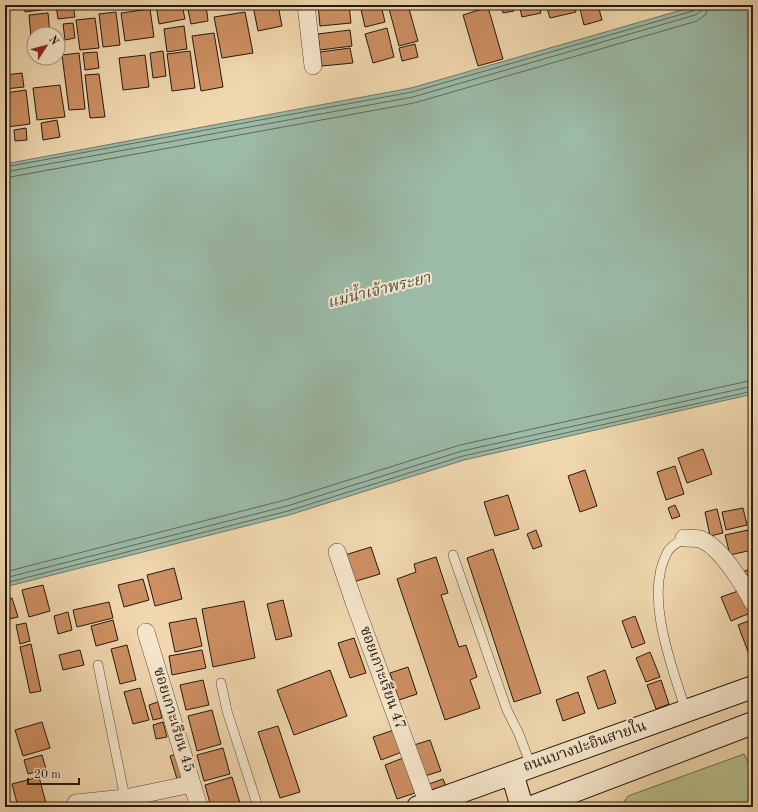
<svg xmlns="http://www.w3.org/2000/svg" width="758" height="812" font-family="'Old Standard TT','Noto Serif Thai',serif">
	<rect width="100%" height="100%" fill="#f0d7ae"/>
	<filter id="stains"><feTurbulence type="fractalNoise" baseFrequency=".005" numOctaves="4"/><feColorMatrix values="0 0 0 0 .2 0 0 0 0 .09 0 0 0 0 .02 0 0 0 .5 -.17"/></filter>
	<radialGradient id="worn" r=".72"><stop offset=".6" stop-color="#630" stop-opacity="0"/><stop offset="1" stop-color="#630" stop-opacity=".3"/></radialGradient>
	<path fill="#b7bf8c" stroke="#6e6c4e" d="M744,754l9,18v35h-133l8,-11z"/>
	<path fill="#9bbaa7" stroke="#6b796b" d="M699,5h54v389l-289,66 -175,55 -284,72v-423l406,-76z"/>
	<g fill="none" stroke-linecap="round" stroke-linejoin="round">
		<path stroke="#60695c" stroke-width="1" d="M5,167l407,-75 281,-81 3,-2 1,-4
			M5,172l408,-75 282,-82 6,-4 1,-6
			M5,178l409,-75 283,-82 9,-7 2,-9
			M5,572l280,-72 175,-55 293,-65
			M5,578l282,-72 175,-55 291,-65
			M5,583l283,-72 175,-55 290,-65"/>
	</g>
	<path fill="#cd8f62" stroke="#241811" d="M24,5h24v4l-23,3z
		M56,5h17l2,12 -17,2z
		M156,5h26l3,14 -26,5z
		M187,5h19l2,16 -17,3z
		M257,5h21l4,21 -24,5 -5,-25z
		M318,5h31l2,18 -31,3z
		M360,5h21l4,17 -20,5z
		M388,5h20l10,36 -19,5z
		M458,5h18l-17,4z
		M501,5h12l1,6 -11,2z
		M519,5h20l2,8 -19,4z
		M546,5h28l2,7 -26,6z
		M579,5h19l4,15 -18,5z
		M603,5h16l-15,4z
		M488,7l15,52 -25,7 -15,-51z
		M150,9l4,28 -29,4 -4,-28z
		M116,12l4,33 -17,2 -4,-33z
		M245,12l8,41 -31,5 -8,-41z
		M48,13l2,21h-16v14h-2l-3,-33z
		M95,18l4,30 -19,2 -4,-30z
		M73,23l2,15 -10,2 -2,-16z
		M184,26l3,23 -20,3 -3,-23z
		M387,28l7,29 -21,6 -8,-29z
		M350,30l2,16 -32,4 -2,-16z
		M214,33l9,54 -22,4 -9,-55z
		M415,44l3,13 -16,4 -3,-13z
		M350,48l3,15 -31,3 -2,-14z
		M163,51l3,25 -13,2 -3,-25z
		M190,51l5,37 -23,3 -5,-37z
		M97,52l2,16 -14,2 -2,-17z
		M79,53l6,56 -16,1 -7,-55z
		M145,55l4,32 -26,3 -4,-32z
		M22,73l2,14 -19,2v-14z
		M99,74l6,43 -15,1 -5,-43z
		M60,85l5,32 -28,3 -4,-32z
		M26,90l4,34 -23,3 -2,-19v-15z
		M57,120l3,17 -17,3 -2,-17z
		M26,128l1,12 -12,1 -1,-11z
		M703,449l9,25 -25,9 -9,-25z
		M675,466l9,28 -18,6 -9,-28z
		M585,470l12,36 -17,6 -12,-36z
		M508,495l11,34 -24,7 -11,-34z
		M675,505l5,11 -8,3 -4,-11z
		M743,508l4,17 -21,5 -4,-18z
		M717,509l6,24 -13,3 -5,-24z
		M536,530l6,16 -9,3 -6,-15z
		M748,530l4,20 -22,5 -5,-20z
		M371,547l9,27 -27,8 -8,-27z
		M493,549l48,144 -27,9 -47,-144z
		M436,557l12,36 -7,2 18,52 7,-2 11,32 -7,3 10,28 -35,12 -48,-141 19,-7 -2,-8z
		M174,568l8,31 -27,7 -8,-31z
		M753,568v15l-6,2 -5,-13z
		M143,579l6,21 -25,7 -6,-22z
		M43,585l7,26 -21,6 -7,-27z
		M741,590l9,23 -19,8 -10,-24z
		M12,598l6,19 -13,3v-20z
		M283,600l9,36 -16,4 -9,-36z
		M244,601l11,57 -42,9 -11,-58z
		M109,602l4,16 -36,9 -4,-17z
		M68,612l4,18 -14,4 -4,-18z
		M635,616l10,27 -13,5 -10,-27z
		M196,618l6,28 -27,6 -6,-29z
		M753,619v37l-3,1 -12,-32z
		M113,620l5,20 -22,6 -5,-20z
		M26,623l4,18 -10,3 -4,-19z
		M354,638l12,35 -16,5 -12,-35z
		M31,644l10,47 -11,2 -10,-46z
		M127,645l9,35 -16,4 -9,-35z
		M80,650l4,15 -21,5 -4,-15z
		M202,650l4,18 -34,7 -3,-19z
		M650,652l10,25 -14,5 -10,-24z
		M408,667l9,27 -18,6 -9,-27z
		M330,670l17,46 -53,19 -17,-45z
		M605,670l11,33 -18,6 -11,-32z
		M203,680l6,25 -23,5 -6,-25z
		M661,680l8,24 -13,5 -9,-24z
		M140,688l9,32 -16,4 -9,-32z
		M578,692l7,21 -22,8 -7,-21z
		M158,702l4,16 -9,2 -4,-15z
		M212,710l9,34 -24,7 -9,-35z
		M42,722l8,26 -27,8 -8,-26z
		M163,722l4,15 -11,2 -3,-14z
		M278,726l22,66 -20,6 -22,-66z
		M394,730l8,22 -21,8 -8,-23z
		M430,740l11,31 -16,5 -11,-31z
		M223,748l7,26 -26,7 -7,-26z
		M180,753l7,23 -10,3 -7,-23z
		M753,753v14l-5,-12z
		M42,755l4,14 -18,5 -4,-14z
		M403,758l12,35 -18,6 -12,-34z
		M39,777l8,30h-29l-6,-23z
		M232,777l8,26 -17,4h-12l-6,-22z
		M443,779l3,7 -14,5 -3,-7z"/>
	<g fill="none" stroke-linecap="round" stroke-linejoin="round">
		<defs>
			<path id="service" d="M684,538c-5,4 -13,8 -16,13 -25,43 4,116 18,160
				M453,555l54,155 12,24 12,32
				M98,665l27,133
				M221,683l6,28 31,96"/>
			<path id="minor" d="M306,5l7,61
				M684,538c5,0 11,0 16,1 20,7 44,46 53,64
				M337,552l17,50 74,202
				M146,632l53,175
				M76,803l49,-5 67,-14"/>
			<path id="secondary" d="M512,773l10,34
				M418,807l335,-120
				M532,807l221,-84"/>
		</defs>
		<use href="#service" stroke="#574838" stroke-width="10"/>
		<use href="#minor" stroke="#574838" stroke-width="18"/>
		<use href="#secondary" stroke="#241811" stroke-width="24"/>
		<use href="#service" stroke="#f5e5ca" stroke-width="9"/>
		<use href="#minor" stroke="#f5e5ca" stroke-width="17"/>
		<use href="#secondary" stroke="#f5e5ca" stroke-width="22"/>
	</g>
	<g text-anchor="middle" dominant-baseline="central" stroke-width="4" stroke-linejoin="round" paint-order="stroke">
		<g font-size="15" fill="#241811" stroke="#f5e5ca">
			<text transform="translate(382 678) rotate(70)">ซอยเกาะเรียน 47</text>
			<text transform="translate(173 720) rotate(73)">ซอยเกาะเรียน 45</text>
			<text transform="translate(585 747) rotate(-19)">ถนนบางปะอินสายใน</text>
		</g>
		<g font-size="16" font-style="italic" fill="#4e5146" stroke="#f5e5ca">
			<text transform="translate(379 291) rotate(-14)">แม่น้ำเจ้าพระยา</text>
		</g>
	</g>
	<rect width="758" height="812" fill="none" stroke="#f0d7ae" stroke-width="20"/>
	<rect x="6" y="6" width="746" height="800" fill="none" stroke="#241811" stroke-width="2"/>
	<rect x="10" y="10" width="738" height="792" fill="none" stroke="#241811"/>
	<g transform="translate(46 46) rotate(54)"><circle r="19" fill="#f5e5ca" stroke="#a19380"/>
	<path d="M0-3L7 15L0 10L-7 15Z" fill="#8f2418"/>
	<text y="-6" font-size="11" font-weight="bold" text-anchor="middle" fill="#241811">N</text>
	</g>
	<path d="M28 778v6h51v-6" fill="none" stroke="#241811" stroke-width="2"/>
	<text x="34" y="778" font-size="12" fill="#241811" stroke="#f5e5ca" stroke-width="3" paint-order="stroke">20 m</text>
	<rect width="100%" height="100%" filter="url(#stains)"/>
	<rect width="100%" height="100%" fill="url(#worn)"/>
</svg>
